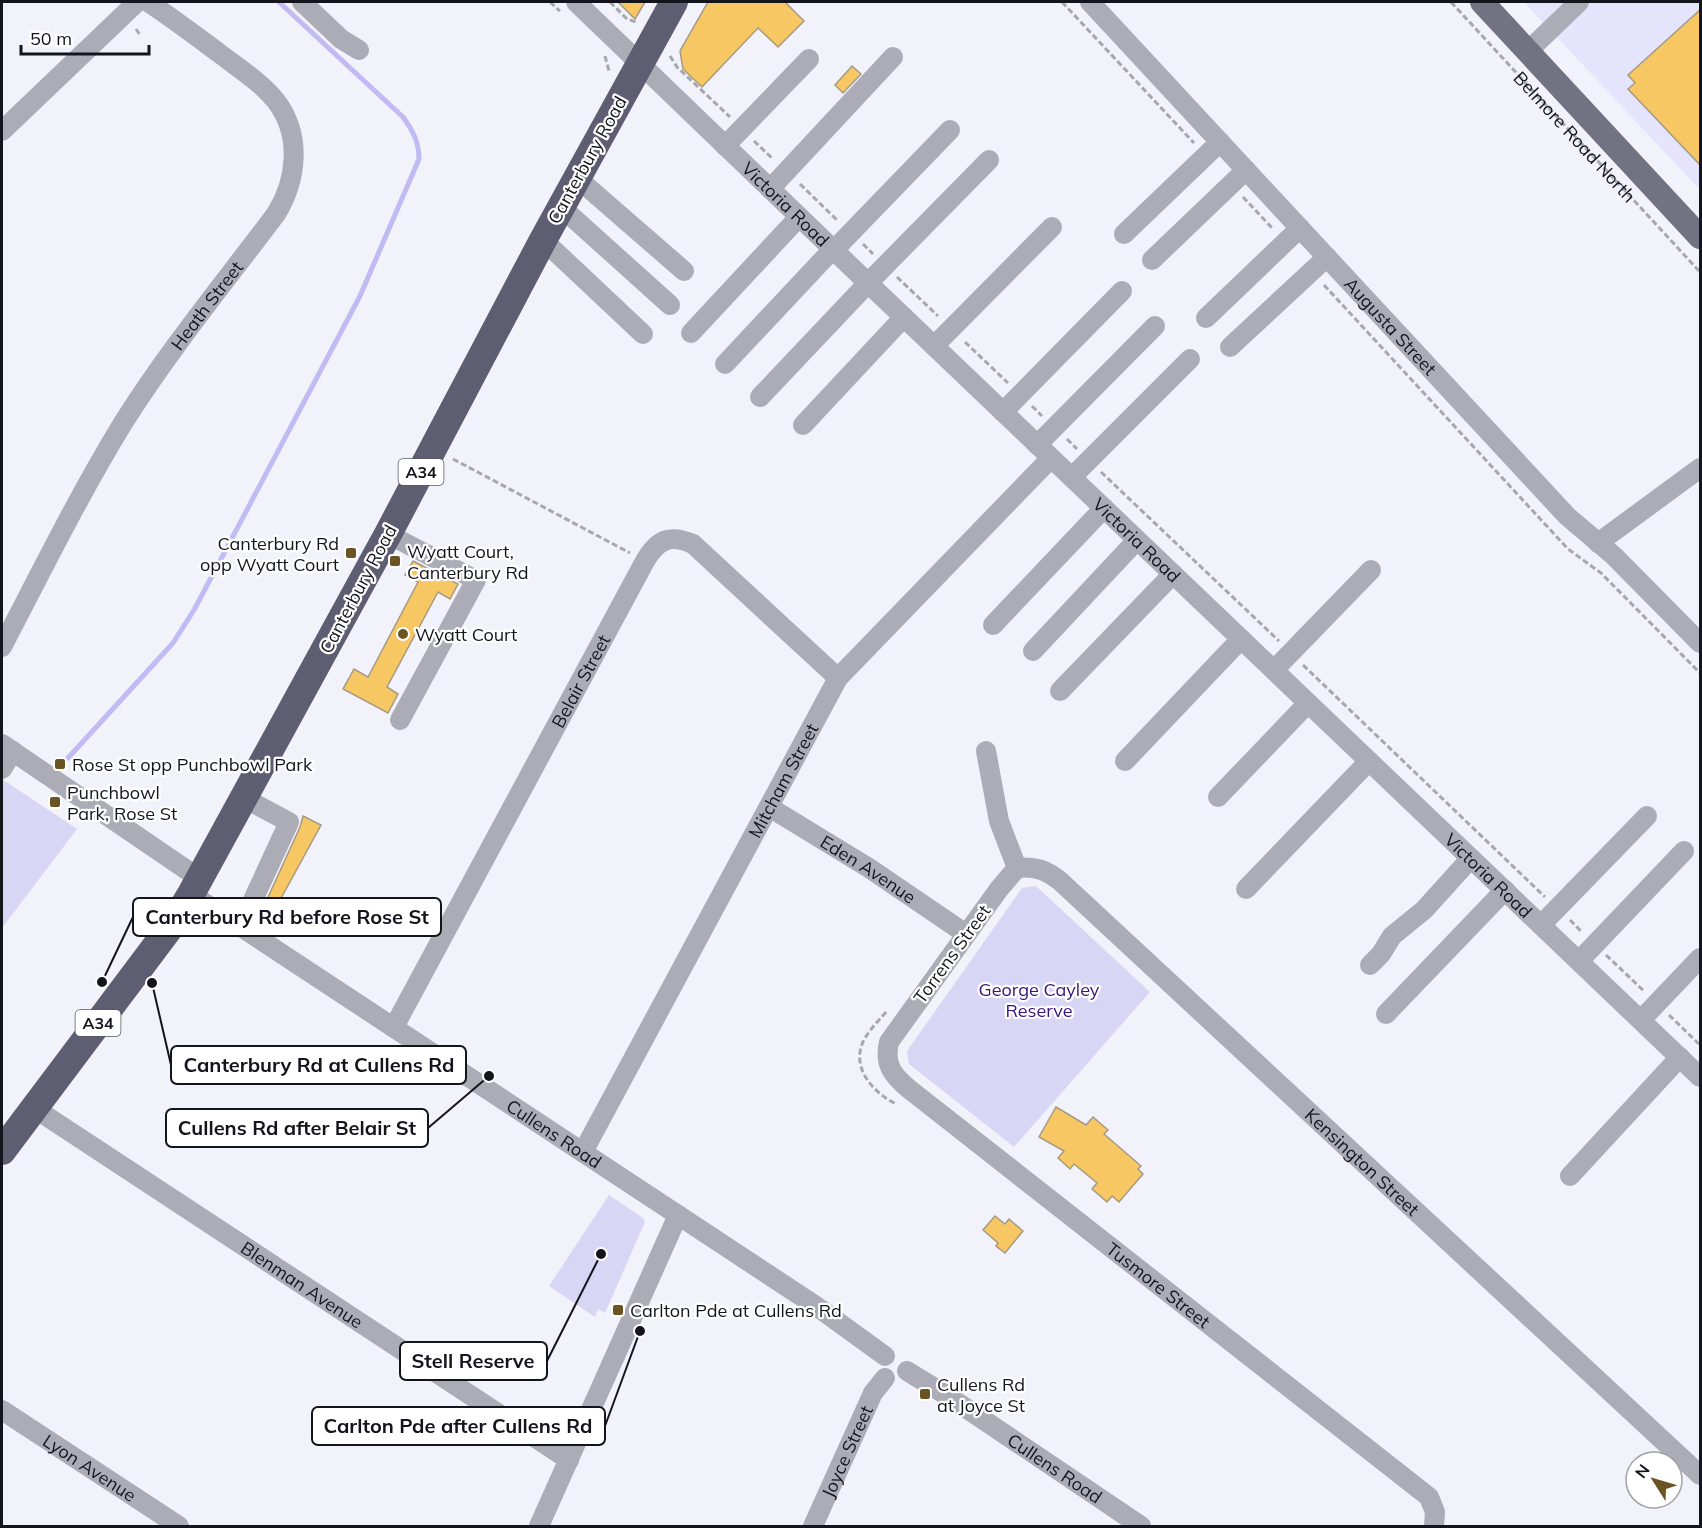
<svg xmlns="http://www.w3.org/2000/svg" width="1702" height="1528" font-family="Mulish,sans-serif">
	<rect width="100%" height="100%" fill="#f2f2fb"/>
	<path fill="#e5e4fd" d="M1524,2h176v188z"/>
	<path fill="#d7d6f5" d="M2,779l75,50 -75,99z
		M1036,886l114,106 -136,155 -105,-83 -2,-13 115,-163z
		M609,1195l34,23 2,4 -40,91 -7,-4 -3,8 -46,-31z"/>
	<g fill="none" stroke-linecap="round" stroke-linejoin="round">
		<path stroke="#bfbbf3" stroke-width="5" d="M68,758l105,-115 21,-33 166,-314 59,-137c0,-17 -6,-28 -16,-42l-124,-115"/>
	</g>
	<path fill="#f7c763" stroke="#a59a86" stroke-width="1.5" d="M618,2h27l-10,17z
		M708,2h77l19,19 -26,26 -20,-19 -56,59 -19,-18 -3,-18z
		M1701,9v157l-73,-77 7,-6 -7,-8z
		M852,66l9,8 -18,19 -8,-8z
		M413,561l45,23 -8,15 -12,-7 -51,95 11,7 -10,19 -45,-24 11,-20 14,8 50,-95 -13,-7z
		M303,816l18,9 -53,97 -9,-5 41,-90z
		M1056,1107l30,18 7,-8 15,13 -4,4 37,32 -3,3 5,5 -24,28 -7,-6 -5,6 -15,-13 5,-6 -23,-19 -4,5 -12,-11 6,-7 -25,-14z
		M995,1216l10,8 4,-5 14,12 -18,22 -9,-7 2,-3 -15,-13z"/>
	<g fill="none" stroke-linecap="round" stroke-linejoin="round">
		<g stroke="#a7a7b0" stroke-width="3" stroke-dasharray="6 3" stroke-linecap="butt">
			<path d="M550,2l10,9"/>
			<path d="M610,2l17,17 9,3"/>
			<path d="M1062,2l132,141"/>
			<path id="s1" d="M1451,2l249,270"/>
			<path d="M136,29l4,6"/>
			<path d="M605,56l4,15"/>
			<path d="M670,56l7,11 53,50"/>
			<path d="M754,141l19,18"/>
			<path d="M800,184l38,37"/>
			<path d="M1243,197l30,32"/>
			<path d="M863,244l10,10"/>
			<path d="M897,277l41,39"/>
			<path d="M1324,285l244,264 33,24 99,100"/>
			<path d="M965,342l43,41"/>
			<path d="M1032,406l10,10"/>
			<path d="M1067,439l10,10"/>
			<path d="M453,459l177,94"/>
			<path d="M1101,472l178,169"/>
			<path d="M1303,665l242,232"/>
			<path d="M1570,920l12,12"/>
			<path d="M1606,955l39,37"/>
			<path d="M886,1012c-7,8 -15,16 -21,26 -16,28 7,54 31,66"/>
			<path d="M1669,1015l31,30"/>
		</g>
		<g stroke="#acacb6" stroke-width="20">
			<path d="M302,2l39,37 18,11"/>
			<path id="s2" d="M576,2l292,281 832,794"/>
			<path id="s3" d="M1090,2l477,514 47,40 86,87"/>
			<path d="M1528,51l51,-49"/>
			<path d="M2,131l135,-129"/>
			<path d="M725,146l84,-87"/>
			<path d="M577,178l107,93"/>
			<path d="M770,189l123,-132"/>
			<path d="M561,207l109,98"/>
			<path d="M1124,234l96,-92"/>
			<path d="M543,240l100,94"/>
			<path d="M834,250l116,-120"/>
			<path d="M1152,260l94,-90"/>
			<path d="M1206,318l94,-90"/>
			<path d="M691,333l108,-116"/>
			<path d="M934,346l118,-119"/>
			<path d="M1230,347l97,-90"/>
			<path d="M725,364l108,-115"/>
			<path d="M760,397l108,-114 121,-123"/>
			<path d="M1003,412l119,-121"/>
			<path d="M803,425l101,-108"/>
			<path d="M1037,445l118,-119"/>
			<path d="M1072,477l118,-118"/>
			<path d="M388,534l88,46 -76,140"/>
			<path d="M1598,543l102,-75"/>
			<path d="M993,625l111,-117"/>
			<path id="s4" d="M2,647c39,-75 77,-152 121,-224 46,-73 101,-140 153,-209 21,-34 26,-79 0,-113 -15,-19 -38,-33 -57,-48 -23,-17 -47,-35 -71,-51"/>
			<path d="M1033,651l104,-111"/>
			<path d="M1274,670l97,-100"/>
			<path d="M1060,691l113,-117"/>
			<path d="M2,744l198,135"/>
			<path d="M986,751l13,70 18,47"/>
			<path d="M1125,761l116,-122"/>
			<path d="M2,769l11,-18"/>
			<path d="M1218,797l90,-94"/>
			<path id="s5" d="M769,807l100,61 97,66"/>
			<path id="s6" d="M1017,868l-18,21 -110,153c-5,22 3,33 20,47l520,408 6,15 -1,14"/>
			<path id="s7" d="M1017,868c19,-2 29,2 43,13l640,594"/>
			<path d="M1246,889l123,-128"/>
			<path id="s8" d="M191,894l625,412 69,50"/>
			<path d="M1541,925l106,-109"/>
			<path d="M241,926l48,-104 -45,-24"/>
			<path d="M1579,961l105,-110"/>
			<path d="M1370,965l11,-11 11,-18 32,-26 47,-52"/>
			<path d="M1386,1014l119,-124"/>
			<path d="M1641,1020l59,-62"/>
			<path id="s9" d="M394,1027l251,-466c13,-22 25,-27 48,-17l145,134"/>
			<path id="s10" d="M34,1108l535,352"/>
			<path id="s11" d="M583,1152l255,-474 213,-220"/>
			<path d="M1570,1176l110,-119"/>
			<path id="s12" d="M907,1371l44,27 190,128"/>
			<path id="s13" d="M2,1410l177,116"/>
			<path d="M539,1526l139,-311"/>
			<path id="s14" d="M813,1526l60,-133 12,-15"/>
		</g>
		<path stroke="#727283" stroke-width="24" d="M1482,2l218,235"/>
		<path stroke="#5e5d71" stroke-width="28" d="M2,1151l172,-229 17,-28 197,-360 155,-294 131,-238"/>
	</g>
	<g fill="#6b5424" stroke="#fff" stroke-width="2">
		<rect x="345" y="547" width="12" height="12" rx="3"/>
		<rect x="389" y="555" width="12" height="12" rx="3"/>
		<circle cx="403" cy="634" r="6"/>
		<rect x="54" y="758" width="12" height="12" rx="3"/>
		<rect x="49" y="796" width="12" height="12" rx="3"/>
		<rect x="612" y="1304" width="12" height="12" rx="3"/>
		<rect x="919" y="1388" width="12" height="12" rx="3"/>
	</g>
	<g text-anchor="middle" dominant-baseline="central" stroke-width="4.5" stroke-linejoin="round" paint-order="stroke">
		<g fill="#fff" stroke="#5a5a60" stroke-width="1.5">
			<rect x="398.5" y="459" width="45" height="26" rx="4.5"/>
			<rect x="75.5" y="1010" width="45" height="26" rx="4.5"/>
		</g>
		<g font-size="16" font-weight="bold" fill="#14141c">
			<text x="421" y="472">A34</text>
			<text x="98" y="1023">A34</text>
		</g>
		<g font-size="18" fill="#14141c" stroke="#fff">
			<text stroke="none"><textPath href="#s1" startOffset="183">Belmore Road North</textPath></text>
			<text transform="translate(587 160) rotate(-61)">Canterbury Road</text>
			<text stroke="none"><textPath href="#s2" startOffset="291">Victoria Road</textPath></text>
			<text stroke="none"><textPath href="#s4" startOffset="399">Heath Street</textPath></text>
			<text stroke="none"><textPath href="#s3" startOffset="442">Augusta Street</textPath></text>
			<text stroke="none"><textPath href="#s2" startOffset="777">Victoria Road</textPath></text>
			<text transform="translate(358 589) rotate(-62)">Canterbury Road</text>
			<text stroke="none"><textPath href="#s9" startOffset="393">Belair Street</textPath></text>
			<text stroke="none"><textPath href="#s11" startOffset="422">Mitcham Street</textPath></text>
			<text stroke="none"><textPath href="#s5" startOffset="117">Eden Avenue</textPath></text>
			<text stroke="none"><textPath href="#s2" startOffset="1263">Victoria Road</textPath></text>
			<text transform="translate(952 954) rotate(-54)">Torrens Street</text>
			<text stroke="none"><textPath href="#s8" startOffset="435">Cullens Road</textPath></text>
			<text stroke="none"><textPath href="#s7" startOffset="459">Kensington Street</textPath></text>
			<text stroke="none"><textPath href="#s10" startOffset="321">Blenman Avenue</textPath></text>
			<text stroke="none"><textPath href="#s6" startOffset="588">Tusmore Street</textPath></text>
			<text stroke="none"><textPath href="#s14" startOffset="82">Joyce Street</textPath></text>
			<text stroke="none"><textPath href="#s13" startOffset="105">Lyon Avenue</textPath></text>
			<text stroke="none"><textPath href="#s12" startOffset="177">Cullens Road</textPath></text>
		</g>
		<g font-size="18" fill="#14141c" stroke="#fff" text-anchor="start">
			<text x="339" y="543" text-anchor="end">Canterbury Rd<tspan x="339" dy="21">opp Wyatt Court</tspan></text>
			<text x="407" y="551">Wyatt Court,<tspan x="407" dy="21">Canterbury Rd</tspan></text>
			<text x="415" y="634">Wyatt Court</text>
			<text x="72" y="764">Rose St opp Punchbowl Park</text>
			<text x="67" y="792">Punchbowl<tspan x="67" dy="21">Park, Rose St</tspan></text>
			<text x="630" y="1310">Carlton Pde at Cullens Rd</text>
			<text x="937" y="1384">Cullens Rd<tspan x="937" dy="21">at Joyce St</tspan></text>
		</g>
		<g font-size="18" fill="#35147e" stroke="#fff">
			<text x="1039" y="989">George Cayley<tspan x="1039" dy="21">Reserve</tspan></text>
		</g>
	</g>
	<path fill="none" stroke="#14141c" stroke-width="2" d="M102 982L133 917M152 983L171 1065M489 1076L428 1128M601 1254L547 1361M640 1331L605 1426"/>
	<g fill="#14141c" stroke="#fff" stroke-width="2">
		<circle cx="102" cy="982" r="6"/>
		<circle cx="152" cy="983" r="6"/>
		<circle cx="489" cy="1076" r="6"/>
		<circle cx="601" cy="1254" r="6"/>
		<circle cx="640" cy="1331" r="6"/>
	</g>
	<g fill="#fff" stroke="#14141c" stroke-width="2">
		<rect x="133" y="898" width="308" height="38" rx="6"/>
		<rect x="171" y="1046" width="295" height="38" rx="6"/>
		<rect x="166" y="1109" width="262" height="38" rx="6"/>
		<rect x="400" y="1342" width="147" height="38" rx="6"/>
		<rect x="312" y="1407" width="293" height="38" rx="6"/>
	</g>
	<g font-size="20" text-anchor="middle" font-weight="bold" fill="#14141c">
		<text x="287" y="924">Canterbury Rd before Rose St</text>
		<text x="319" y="1072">Canterbury Rd at Cullens Rd</text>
		<text x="297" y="1135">Cullens Rd after Belair St</text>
		<text x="473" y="1368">Stell Reserve</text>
		<text x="458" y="1433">Carlton Pde after Cullens Rd</text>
	</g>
	<rect width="1702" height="1528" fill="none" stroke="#14141c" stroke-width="6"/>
	<g transform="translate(1654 1480) rotate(307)"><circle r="28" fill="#ffffff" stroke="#a1a1a4" stroke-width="1.5"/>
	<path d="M0-4.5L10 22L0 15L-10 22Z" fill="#6b5424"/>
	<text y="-9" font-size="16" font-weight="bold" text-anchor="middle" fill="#14141c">N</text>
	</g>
	<path d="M21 45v9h128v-9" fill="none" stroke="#14141c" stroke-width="3"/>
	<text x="30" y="45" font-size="18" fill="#14141c" stroke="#ffffff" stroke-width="4.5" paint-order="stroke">50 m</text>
</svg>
